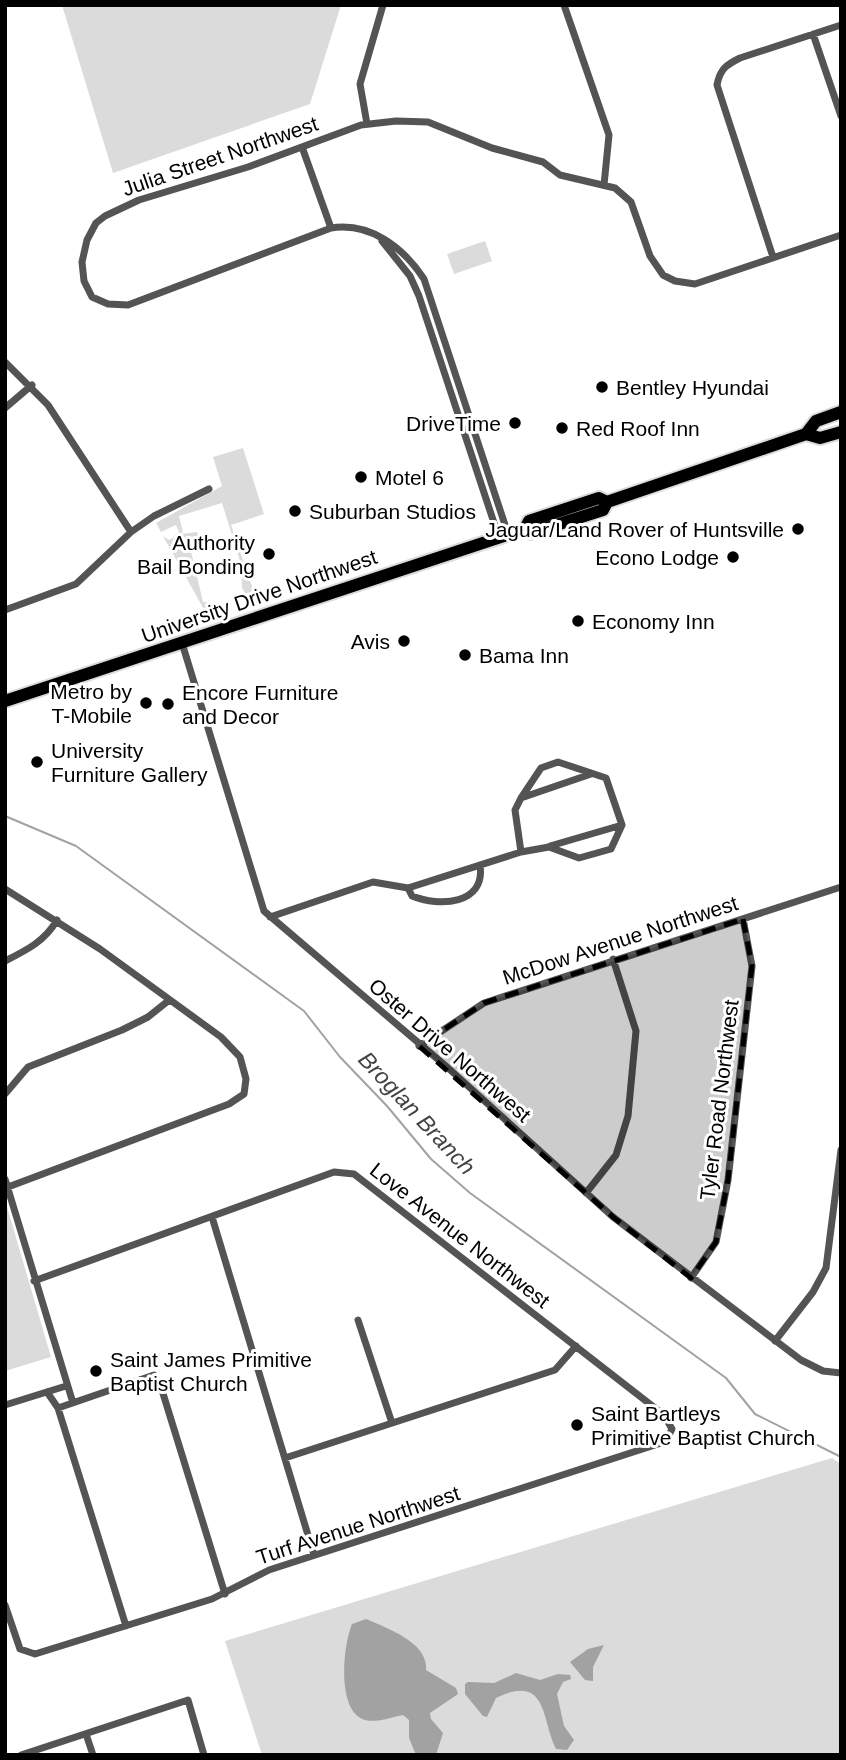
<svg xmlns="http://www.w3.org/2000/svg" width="846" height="1760" font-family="Helvetica,sans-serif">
	<rect width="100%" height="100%" fill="#fff"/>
	<path fill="#dbdbdb" d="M62,5h279l-31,99 -197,69z
		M485,241l7,20 -38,13 -7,-20z
		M243,448l21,66 -33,11 25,73 -6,3 -8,-13 -1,-24 -19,-61 -43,13 4,16 -10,4 6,-4 -3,-7 -15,7 -5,-9 66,-37 -9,-29z
		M197,532l2,4 -11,3 15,63h5l-1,13 -44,-79 6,4 11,-6z
		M5,1200l46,157 -46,14z
		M832,1458l9,6v291h-579l-37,-114z"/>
	<path fill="#a2a2a2" d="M366,1619c21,9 63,24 60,51l30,18 2,6 -28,19 1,6 12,14 -7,22h-20l-7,-17v-18l-6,-5c-11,2 -26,8 -38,5 -29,-8 -22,-75 -13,-96z
		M604,1645l-11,22v14l-8,-1 -15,-18 18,-13z
		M516,1673l24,7 18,-6 12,1 1,4 -8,3 -6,12 7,32 10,14 -7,10 -11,-1c-15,-30 -8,-76 -60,-51l-9,19 -4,-1 -18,-22v-10l3,-2 26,1z"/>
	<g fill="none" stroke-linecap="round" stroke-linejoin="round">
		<path stroke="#a2a2a2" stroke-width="2" d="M5,816l71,30 228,165 36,46 47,49 44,53 39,34 256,185 29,36 86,43"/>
		<defs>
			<path id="trunk" d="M806,434l14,4 21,-6
				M525,529l6,4 72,-23 4,-8
				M5,701l520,-172 4,-8 70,-23 8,4 199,-68 10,-13 25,-9"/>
		</defs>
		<use href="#trunk" stroke="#dbdbdb" stroke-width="16"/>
		<path stroke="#545454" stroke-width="7" d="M564,5l45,130 -5,50
			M813,34l28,82
			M367,124l-7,-40 23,-79
			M302,147l29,81
			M382,241l28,35 9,20 80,242
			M773,257l-56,-172c3,-16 9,-20 23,-27l101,-33
			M5,362l43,43 83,127
			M5,408l27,-23
			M508,534l-84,-255c-21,-32 -54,-57 -93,-51l-203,77 -20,-1 -16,-7 -8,-16 -2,-19 5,-22 9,-17 9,-7 34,-16 109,-33 113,-42 35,-4 32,1 64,26 51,14 17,13 55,13 16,14 19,54 13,19 12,6 20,3 146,-49
			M5,610l71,-26 55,-52 23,-16 55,-27
			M182,643l82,268 184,157 165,149 188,143 22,11 18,2
			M550,846l72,-21
			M521,852l-6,-42 6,-12 70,-24
			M408,888l4,8c27,11 74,9 68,-31
			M5,889l95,60 121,88 19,20 6,22 -2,15 -15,10 -221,83
			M270,917l103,-35 35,6 113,-36 28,-5 30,11 32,-9 11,-24 -16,-47 -48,-16 -17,6 -20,30
			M5,961c22,-11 40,-20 52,-41
			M419,1046l65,-43 357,-116
			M5,1094l23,-27 94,-37 26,-13 20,-16
			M5,1179l68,224
			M586,1193l30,-38 12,-39 8,-85 -23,-72
			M212,1217l102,338
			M691,1278l25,-36 12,-62 24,-214 -9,-47
			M358,1320l34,103
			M775,1341l38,-49 13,-24 15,-118
			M47,1392l11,16 68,218
			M5,1405l61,-19
			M58,1408l96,-33 7,12 64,207
			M285,1458l270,-88 21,-24
			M5,1605l15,44 15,5 177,-55 57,-29 389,-126 8,-3 6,-12 -8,-14 -310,-241 -20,-2 -300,109
			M86,1734l7,21
			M21,1755l167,-55 16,55"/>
		<use href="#trunk" stroke="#000" stroke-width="12"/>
	</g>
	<path fill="#000" fill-opacity="0.2" stroke="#000" stroke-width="5" stroke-dasharray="14 9" stroke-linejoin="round" d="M743,919l9,47 -24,214 -12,62 -25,36 -78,-61 -194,-171 65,-43z"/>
	<g fill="#000" stroke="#fff" stroke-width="2.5">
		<circle cx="602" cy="387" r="7"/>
		<circle cx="515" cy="423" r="7"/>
		<circle cx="562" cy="428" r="7"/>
		<circle cx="361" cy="477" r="7"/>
		<circle cx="295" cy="511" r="7"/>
		<circle cx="798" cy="529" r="7"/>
		<circle cx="269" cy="554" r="7"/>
		<circle cx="733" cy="557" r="7"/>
		<circle cx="578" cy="621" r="7"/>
		<circle cx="404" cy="641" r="7"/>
		<circle cx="465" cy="655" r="7"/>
		<circle cx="146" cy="703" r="7"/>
		<circle cx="168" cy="704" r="7"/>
		<circle cx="37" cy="762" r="7"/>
		<circle cx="96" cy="1371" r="7"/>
		<circle cx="577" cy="1425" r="7"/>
	</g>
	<g text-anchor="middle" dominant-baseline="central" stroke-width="6" stroke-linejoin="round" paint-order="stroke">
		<g font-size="21" fill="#000" stroke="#fff">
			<text transform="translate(220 156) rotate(-19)">Julia Street Northwest</text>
			<text transform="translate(259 596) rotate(-19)">University Drive Northwest</text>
			<text transform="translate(620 940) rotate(-18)">McDow Avenue Northwest</text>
			<text transform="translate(450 1050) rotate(41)">Oster Drive Northwest</text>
			<text transform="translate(719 1100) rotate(-83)">Tyler Road Northwest</text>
			<text transform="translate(460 1235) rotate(38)">Love Avenue Northwest</text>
			<text transform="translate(358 1525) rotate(-18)">Turf Avenue Northwest</text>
		</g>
		<g font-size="21" fill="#000" stroke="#fff" text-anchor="start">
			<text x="616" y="387">Bentley Hyundai</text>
			<text x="501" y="423" text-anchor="end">DriveTime</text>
			<text x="576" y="428">Red Roof Inn</text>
			<text x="375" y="477">Motel 6</text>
			<text x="309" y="511">Suburban Studios</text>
			<text x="784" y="529" text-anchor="end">Jaguar/Land Rover of Huntsville</text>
			<text x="255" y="542" text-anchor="end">Authority<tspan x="255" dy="24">Bail Bonding</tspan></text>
			<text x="719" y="557" text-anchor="end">Econo Lodge</text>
			<text x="592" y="621">Economy Inn</text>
			<text x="390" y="641" text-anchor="end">Avis</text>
			<text x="479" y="655">Bama Inn</text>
			<text x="132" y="691" text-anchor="end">Metro by<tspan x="132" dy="24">T-Mobile</tspan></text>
			<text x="182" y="692">Encore Furniture<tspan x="182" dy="24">and Decor</tspan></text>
			<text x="51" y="750">University<tspan x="51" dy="24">Furniture Gallery</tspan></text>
			<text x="110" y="1359">Saint James Primitive<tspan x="110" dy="24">Baptist Church</tspan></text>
			<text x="591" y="1413">Saint Bartleys<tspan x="591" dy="24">Primitive Baptist Church</tspan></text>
		</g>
		<g font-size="23" font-style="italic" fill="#434343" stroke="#fff">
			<text transform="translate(417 1113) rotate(47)">Broglan Branch</text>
		</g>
	</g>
	<rect width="846" height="1760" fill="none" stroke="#000000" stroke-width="14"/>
</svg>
